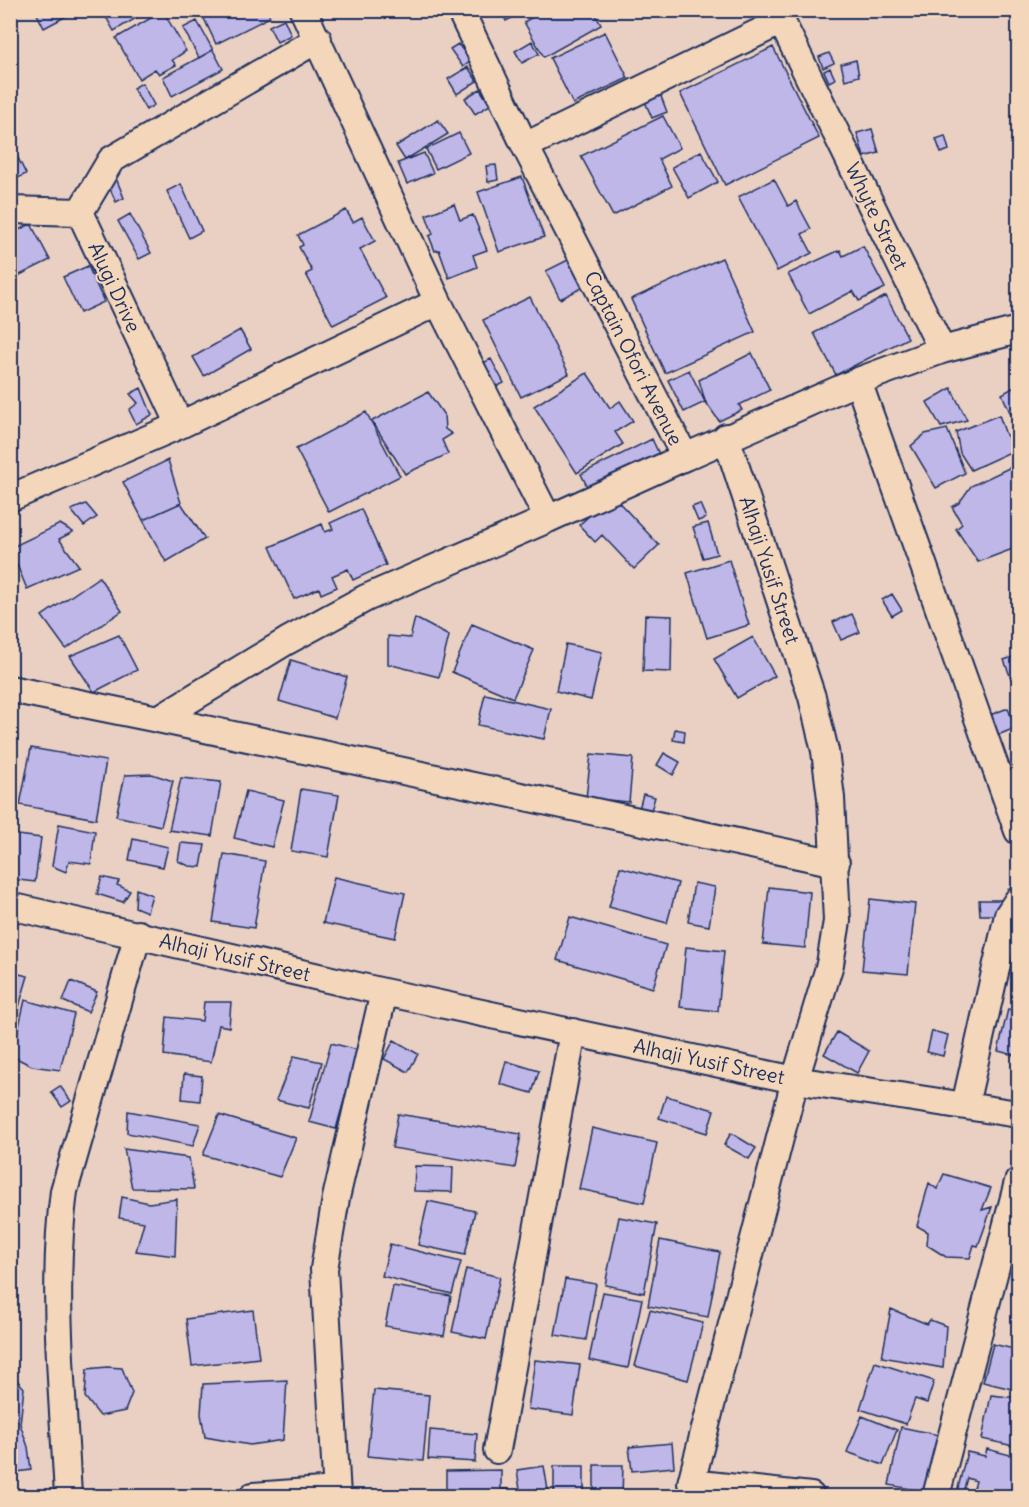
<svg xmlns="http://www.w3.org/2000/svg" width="1029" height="1507" font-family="Delius,sans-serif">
	<rect width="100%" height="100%" fill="#ead0c3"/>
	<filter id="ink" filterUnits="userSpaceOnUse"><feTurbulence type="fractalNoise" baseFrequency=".0167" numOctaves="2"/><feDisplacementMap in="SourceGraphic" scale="12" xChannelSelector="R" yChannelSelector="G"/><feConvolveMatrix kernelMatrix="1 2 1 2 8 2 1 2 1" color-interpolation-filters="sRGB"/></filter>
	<g filter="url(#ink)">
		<path fill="#c0b7e9" stroke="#1b2f5e" stroke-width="1.5" d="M35,10h43l-34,18z
			M102,10h48l-36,21z
			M200,10h67l3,7 -54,27z
			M501,10h26l-21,11z
			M544,10h49l8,15 -57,32 -20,-35z
			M163,11l23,40 -14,9 4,5 -17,9 -4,-5 -16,10 -23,-41z
			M284,19l7,16 -14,7 -8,-16z
			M197,21l16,29 -14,8 -16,-30z
			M605,32l23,46 -55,26 -23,-46z
			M532,41l7,13 -17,9 -7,-12z
			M458,44l13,17 -8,6 -13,-18z
			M773,47l46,91 -94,47 -45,-92z
			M213,50l10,19 -51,27 -9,-19z
			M829,53l5,10 -11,5 -4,-11z
			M856,60l3,16 -14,4 -4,-16z
			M468,67l9,14 -20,13 -9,-15z
			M830,68l5,11 -6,3 -5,-11z
			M142,83l12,22 -8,5 -13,-22z
			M480,89l10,16 -15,9 -10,-16z
			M659,91l8,21 -15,6 -9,-21z
			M663,116l17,32 -21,11 13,27 -59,30 -32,-60z
			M438,120l10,14 -43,26 -9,-14z
			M872,129l7,24 -15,4 -7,-24z
			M459,133l10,20 -33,16 -10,-20z
			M945,136l4,14 -8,3 -5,-14z
			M10,142l16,32 -16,8z
			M701,151l17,31 -29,16 -17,-31z
			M424,153l9,20 -26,11 -9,-21z
			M496,165l2,15 -10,2 -2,-16z
			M522,177l22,60 -45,15 -21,-60z
			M116,178l8,20 -8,4 -9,-20z
			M774,179l14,27 8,-5 15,28 -9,5 10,19 -35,18 -39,-74z
			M181,184l21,47 -13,7 -22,-47z
			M454,204l6,16 13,-5 14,35 -14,5 4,12 -28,11 -10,-28 -4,1 -6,-15 4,-2 -7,-19z
			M346,210l7,12 9,-5 13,24 -15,8 26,49 -53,27 -27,-51 6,-3 -13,-24 4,-2 -5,-10z
			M130,214l21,39 -12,6 -21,-38z
			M31,224l19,36 -40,20v-46z
			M863,246l22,42 -26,13 -6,-10 -44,23 -21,-40 52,-24 3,6z
			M722,258l33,74 -90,41 -34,-74z
			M570,259l14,28 -24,12 -14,-28z
			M88,266l16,36 -24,11 -17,-36z
			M886,296l22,42 -72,37 -22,-42z
			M530,297l39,77 -48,23 -38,-77z
			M240,330l11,19 -47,27 -11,-19z
			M752,353l18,37 -31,15 3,5 -23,11 -14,-20 -6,-21z
			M491,359l13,24 -14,7 -13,-24z
			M689,370l16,32 -21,10 -16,-32z
			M587,373l23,35 10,-7 13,20 -18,11 8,12 -46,29 -43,-67z
			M1018,385v46l-16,-37z
			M141,388l11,27 -16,9 -7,-14 9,-7 -8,-9z
			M951,388l16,32 -26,7 -14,-25z
			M428,392l16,23 1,14 7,5 -10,6 6,14 -43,20 -33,-53z
			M366,412l34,64 -71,36 -33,-63z
			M999,415l7,20 11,14 -46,21 -11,-17 -4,-21z
			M947,429l18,44 -29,15 -25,-42 14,-12z
			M652,439l7,15 -71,34 -7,-14z
			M168,460l13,43 -38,17 -20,-38z
			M1013,466l5,10v71l-40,15 -22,-33 6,-5 -10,-17 7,-4 12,-17z
			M612,495l47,50 -25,24 -32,-34 -7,7 -16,-17z
			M181,503l24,36 -39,23 -23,-42z
			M86,504l11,13 -13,9 -13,-16z
			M700,504l6,14 -8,3 -6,-14z
			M361,509l25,56 -33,15 -5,-11 -16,7 5,11 -16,7 -2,-6 -25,11 -24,-52 52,-23 3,8 8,-3 -3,-6z
			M708,523l9,31 -14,4 -10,-31z
			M60,524l13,8 -14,7 20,27 -52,23 -17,-41z
			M729,560l20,65 -42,13 -20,-65z
			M99,577l23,34 -56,38 -24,-33z
			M892,594l10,16 -10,6 -10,-16z
			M852,614l8,18 -19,8 -8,-18z
			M645,615l27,1 -1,56 -28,-1z
			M415,618l34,18 -10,41 -51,-13v-28l22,2z
			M472,624l62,26 -21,48 -61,-26z
			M119,635l18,35 -43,22 -24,-36z
			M753,637l22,39 -38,22 -23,-39z
			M566,644l36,8 -11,48 -35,-9z
			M1018,655v23l-6,3 -8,-21z
			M291,660l56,17 -12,41 -56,-17z
			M485,694l66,15 -7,30 -66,-14z
			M1008,708l7,20 -17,7 -8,-20z
			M675,729l10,2 -1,11 -11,-2z
			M31,748l75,13 -10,58 -76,-14z
			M664,753l16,9 -7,13 -16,-10z
			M591,754l42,4 -4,44 -43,-4z
			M152,774l21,7 -12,45 -45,-10 9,-41z
			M181,778l40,4 -9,54 -43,-6z
			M301,789l38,6 -11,62 -37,-6z
			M246,791l38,9 -12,47 -38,-9z
			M643,794l12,3 -6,20 -11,-4z
			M59,824l36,7 -4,33 -22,-3 -3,11 -14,-6z
			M10,834l31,4 -6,44 -25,-3z
			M133,839l35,8 -5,20 -34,-7z
			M181,843l24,2 -4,22 -12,-1 -11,-5z
			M224,854l41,7 -11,67 -41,-6z
			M620,867l58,16 -11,40 -58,-16z
			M102,877l17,4 -2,4 13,6 -7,11 -26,-8z
			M334,877l71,16 -10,45 -72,-15z
			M694,883l21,4 -6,39 -21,-4z
			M769,887l41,5 -5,56 -42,-4z
			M136,889l16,6 -5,17 -12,-5z
			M870,899l45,5 -7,70 -46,-4z
			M979,900h24v15h-23z
			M570,917l96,28 -13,43 -96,-28z
			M686,947l38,4 -6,60 -38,-4z
			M10,972l18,4 -8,27 -10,-3z
			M71,981l26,11 -9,20 -25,-11z
			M25,1000l49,14 -14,56 -28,-4 -20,-10z
			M10,1001l10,3 -10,28z
			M204,1002h27l-2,25 -10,-2 -8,37 -47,-7 3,-38 35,4z
			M1008,1009l10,3v44l-20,-5z
			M932,1031l16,4 -5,21 -16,-4z
			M837,1032l32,19 -12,22 -33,-19z
			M394,1040l24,14 -10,18 -24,-13z
			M331,1043l27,7 -22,79 -27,-7z
			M294,1056l28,6 -13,46 -33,-8z
			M506,1061l33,10 -7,22 -32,-9z
			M184,1074l18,2 -2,25 -18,-2z
			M60,1086l11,15 -9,6 -11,-15z
			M666,1096l48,14 -7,23 -48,-15z
			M128,1111l72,13 -7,22 -66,-13z
			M398,1114l123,20 -6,34 -123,-20z
			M219,1115l77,23 -16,39 -77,-22z
			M592,1128l65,15 -13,60 -65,-14z
			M731,1133l25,15 -7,11 -25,-14z
			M124,1149l65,9 5,31 -62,-1z
			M415,1166l38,1 -1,25 -38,-1z
			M944,1174l47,14 -9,22 10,-3 -14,39 -4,-1 -4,13 -24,-1 -19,-12 1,-13 -11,-6 12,-43 8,6z
			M122,1197l27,6 28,-4 -2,57 -39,-5 8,-29 -25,-4z
			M428,1201l47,10 -10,44 -47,-10z
			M619,1217l38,7 -13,69 -39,-8z
			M660,1240l60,12 -12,65 -60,-11z
			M390,1244l71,18 -9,32 -70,-18z
			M466,1269l34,8 -14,62 -34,-7z
			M565,1279l31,5 -10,56 -31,-5z
			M393,1286l58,10 -7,40 -59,-10z
			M603,1292l39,7 -14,69 -39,-8z
			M891,1309l36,15 3,-4 16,6 -3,42 -61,-11z
			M253,1310l6,48 -67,8 -6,-47z
			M650,1310l53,13 -15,57 -53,-14z
			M993,1344l25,6 -2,40 -33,-8z
			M535,1360l45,5 -7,50 -45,-6z
			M875,1362l59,19 -7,22 -12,-4 -9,25 -46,-15z
			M107,1367l15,1 10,25 -7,18 -25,5 -15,-19 2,-28z
			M14,1377l10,11 -4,36 8,23 3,23 -21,3v-93z
			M287,1380l-4,60 -33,5 -45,-8 -4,-23 2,-30z
			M374,1390l55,5 -6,66 -56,-5z
			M991,1395l27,3v49l-36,-8z
			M862,1416l35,14 -14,35 -36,-13z
			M901,1427l38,8 -12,57 -38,-7z
			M430,1430l47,4 -2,28 -47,-3z
			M672,1443l2,24 -42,4 -3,-24z
			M987,1449l31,8v39h-27l-18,-4 3,-11 -9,-3 -4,14 11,4h-18l11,-44 18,4z
			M594,1465h29l-1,31h-28z
			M544,1466l5,30h-28l-4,-26z
			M554,1466h30v30h-30z
			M501,1470v19h7v7h-62v-25z"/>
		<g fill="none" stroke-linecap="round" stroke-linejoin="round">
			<defs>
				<path id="minor" d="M460,10l65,136 160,311 173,-76 84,-31
					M776,10l166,340 76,-20
					M525,146l257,-125
					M10,210l70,2 100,213
					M80,212l31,-52 207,-121
					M858,381l160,450
					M10,498l170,-73 258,-123
					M548,519l137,-62
					M10,689l148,30 129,-78 79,-43 182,-79 -110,-217 -135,-292
					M158,719l678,144
					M10,906l374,86 411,88 35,-116 7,-43 -6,-123 -6,-47 -13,-54 -86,-260
					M965,1105l43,-190 10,-15
					M497,1450l76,-418
					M68,1496c-5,-101 -17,-204 -4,-305l74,-257
					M253,1496l83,-6
					M337,1496l-13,-227 12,-71 48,-206
					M811,1496l-120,-13 104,-403 223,34
					M936,1496l82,-314"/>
			</defs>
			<use href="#minor" stroke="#1b2f5e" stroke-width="30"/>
			<use href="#minor" stroke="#f4d6ba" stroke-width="26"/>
		</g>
	</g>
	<g text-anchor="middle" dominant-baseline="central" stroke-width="4.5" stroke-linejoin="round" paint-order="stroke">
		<g font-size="20" fill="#1b2f5e" stroke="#f4d6ba">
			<text transform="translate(877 216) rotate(64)">Whyte Street</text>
			<text transform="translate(115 287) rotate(65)">Alugi Drive</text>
			<text transform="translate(634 358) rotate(63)">Captain Ofori Avenue</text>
			<text transform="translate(770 570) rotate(72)">Alhaji Yusif Street</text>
			<text transform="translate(235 957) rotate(13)">Alhaji Yusif Street</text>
			<text transform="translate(709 1061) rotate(12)">Alhaji Yusif Street</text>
		</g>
	</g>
	<rect width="1029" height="1507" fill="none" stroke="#f4d6ba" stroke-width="36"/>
	<rect x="18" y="18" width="993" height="1471" fill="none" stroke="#1b2f5e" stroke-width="2" filter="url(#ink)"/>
</svg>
